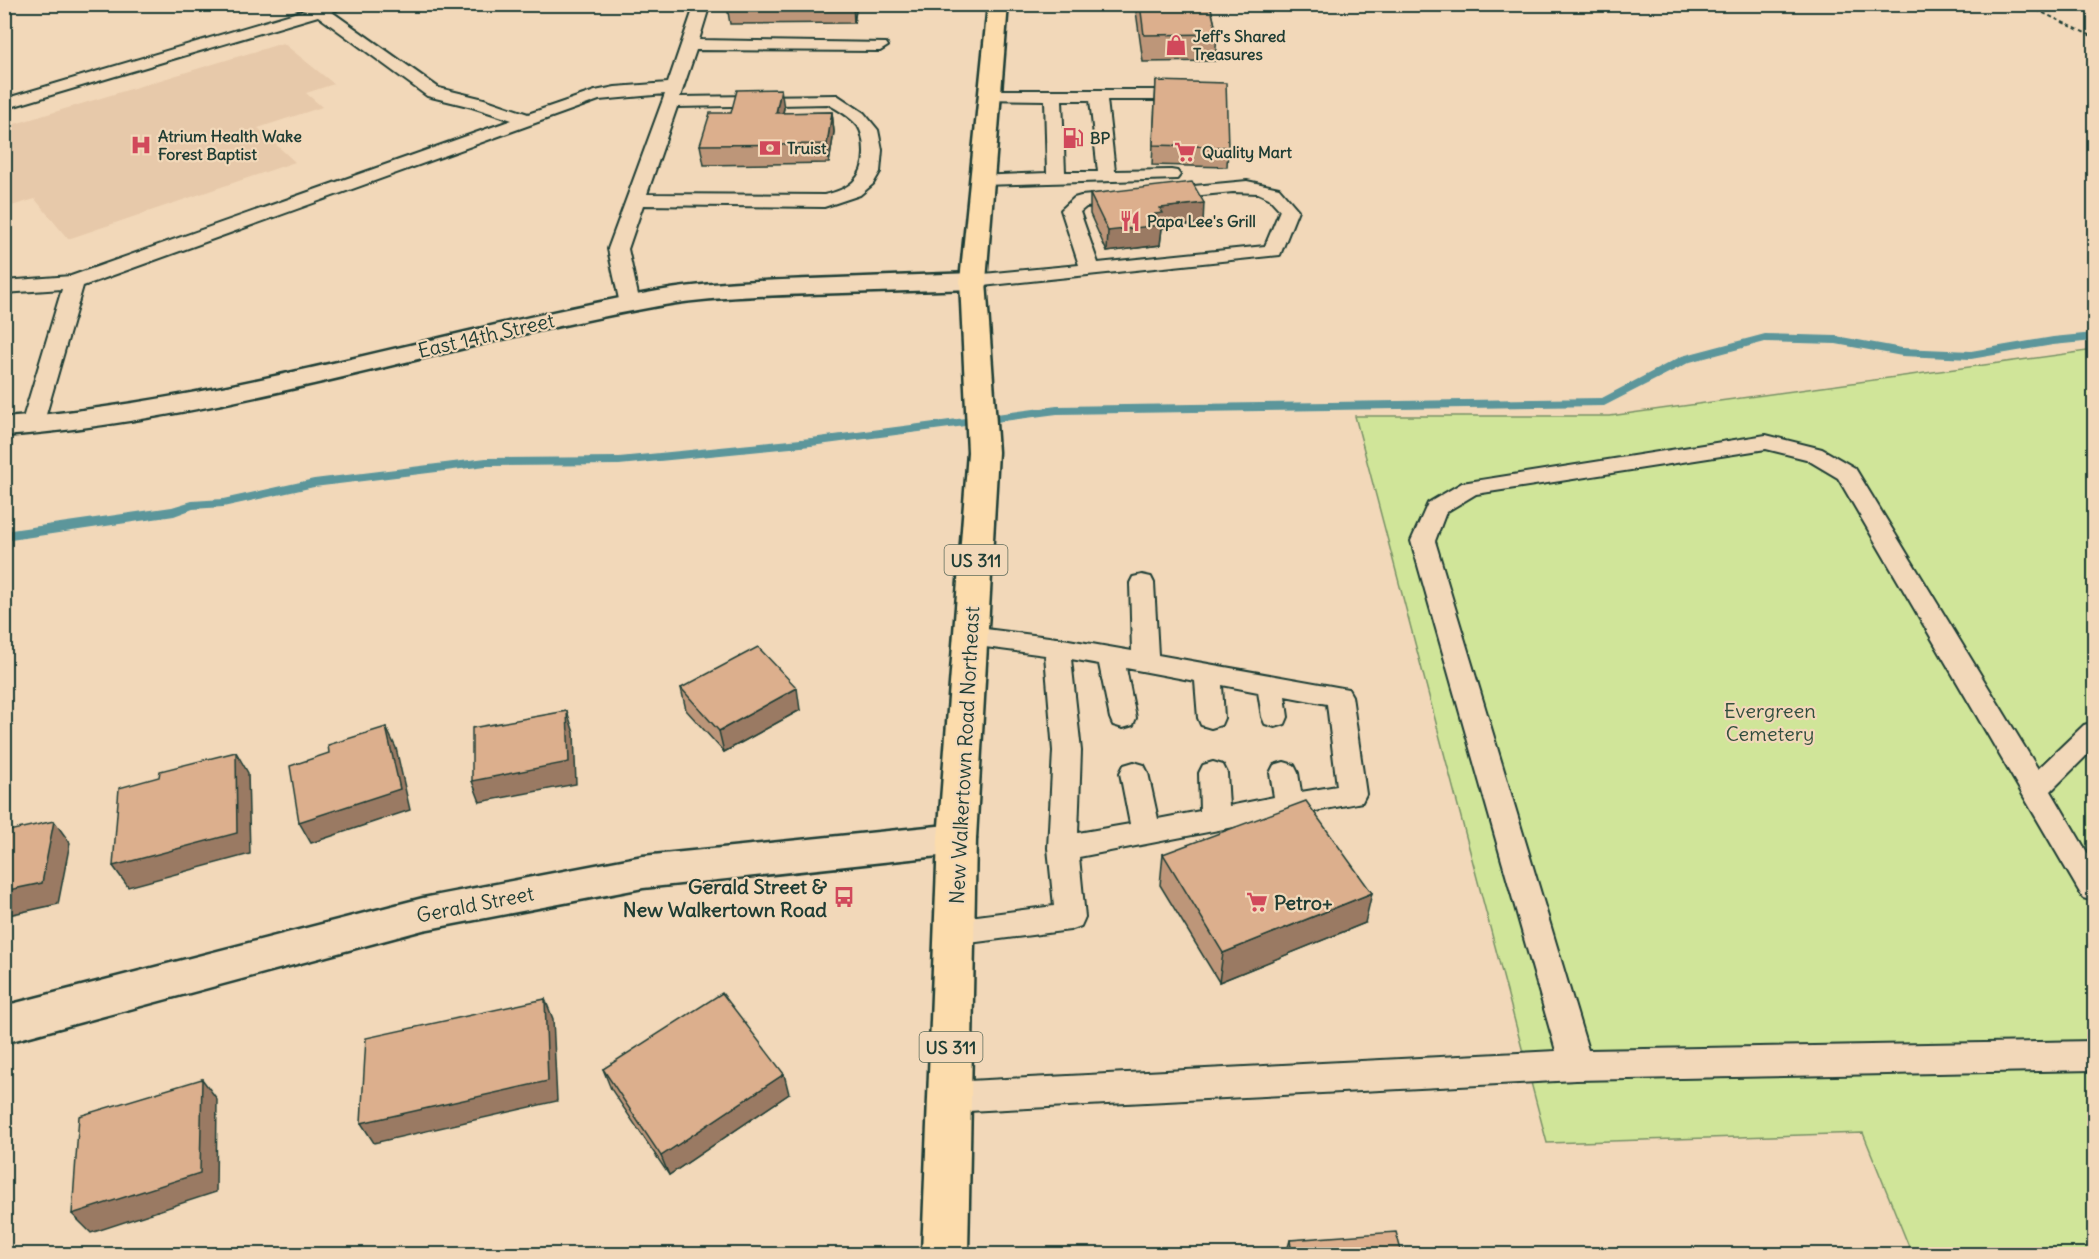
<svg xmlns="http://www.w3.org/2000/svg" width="2099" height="1259" font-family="Delius,sans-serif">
	<rect width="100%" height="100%" fill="#f2d8b9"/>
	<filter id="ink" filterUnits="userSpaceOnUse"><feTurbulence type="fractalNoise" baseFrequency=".0167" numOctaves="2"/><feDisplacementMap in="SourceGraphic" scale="12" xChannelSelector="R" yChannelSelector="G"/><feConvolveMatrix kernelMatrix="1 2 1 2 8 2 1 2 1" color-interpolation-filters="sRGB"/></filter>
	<g filter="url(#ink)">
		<path fill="#e7c9aa" d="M283,43l51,41 -28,9 16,14 -64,21 37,34 -227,77 -33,-40 -30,9v-81z"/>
		<path fill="#d0e599" stroke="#789166" stroke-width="1.5" d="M2094,350v904h-182l-49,-121 -316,10 -192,-727h255z"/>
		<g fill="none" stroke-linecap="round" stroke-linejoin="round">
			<path fill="#5b969b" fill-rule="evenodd" d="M2080,4h11l3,3v7z
				M2094,333v8l-41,4 -82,14 -69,-3 -66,-12 -71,-2 -75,20 -86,44 -547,8 -246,32 -192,19 -133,1 -172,21 -91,20 -30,2 -19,7 -170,25v-10l168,-24 20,-6 31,-2 91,-20 172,-21 133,-1 192,-19 246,-32 545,-8 80,-42 83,-22 71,2 66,12 69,3 82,-14z"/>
			<defs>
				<path id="service" d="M325,4h25l-18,8 107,76 45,11 44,15 67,-23 20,-4 53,-4 27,-79h15l-11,36 187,3 2,3 -8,5 -184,-1 -16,47 157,-2 27,18 14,17 4,20 -2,22 -7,12 -13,11 -36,12 -181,-2 -15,44 12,55 -3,4h-14l-3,-4 -12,-55 57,-155 -66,6 -516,186 -40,139 -3,5 -8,2 -8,-2 -3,-5 41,-136 -58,4v-12l67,-5 441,-156 -40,-13 -45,-11 -109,-80 -314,93v-10zM828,104c10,6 22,12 30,22 5,8 6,18 6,27 0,26 -16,37 -40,42l-177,-1 30,-87z
					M989,90h201l8,5 -8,5h-83l8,71 56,-1 6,1 3,4 -3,4 -195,6 -6,-1 -3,-4 3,-4 71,-3 -2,-73 -62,-1 -2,-4zM1062,100h28l8,72h-33z
					M1247,181l32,7 19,22 -18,45 -307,32 -7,-2 -3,-4 3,-4 7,-2 106,-10 -18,-55 13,-12 7,-2 44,-4 6,2 3,4 -3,4 -45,5 -6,5 18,51 167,-17 15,-36 -11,-12 -11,-5 -25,-1 -71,7 -6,-1 -3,-4 3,-4 6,-1z
					M1766,435l56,14 33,19 183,301 46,-44 10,-3v26l-43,43 43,73v37l-11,-3 -245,-420 -32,-19 -40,-10 -290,45 -30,18 -11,29 153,509 506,-9v29l-518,10 -627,32 -12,-4 -5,-11 5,-11 12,-4 607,-31 -145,-510 17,-38 34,-20z
					M1142,575l9,2 3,6 4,72 190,34 4,7 14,98 -4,8 -283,55 6,60 -4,9 -11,4 -116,15 -11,-4 -4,-9 4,-9 11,-4 100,-13 -6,-58 5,-97 -8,-96 -75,-10 -9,-3 -4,-6 4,-6 9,-3 87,11 75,13 -2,-68 3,-6zM1071,659l28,5 11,54 3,7 10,3 10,-3 3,-7 -10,-50 69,13 3,37 3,7 10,3 10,-3 3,-7 -2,-33 36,7 4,25 3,7 10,3 10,-3 3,-7 -3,-21 42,8 10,82 -36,6 -3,-19 -4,-8 -10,-3 -10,3 -4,8 4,24 -45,9 -2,-33 -4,-8 -10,-3 -10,3 -4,8 1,38 -42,8 -10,-46 -4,-8 -10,-3 -10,3 -4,8 10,51 -52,9 3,-82z"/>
				<path id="minor" d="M957,824l13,4 6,11 -6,11 -13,4 -314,34 -220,42 -419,113v-37l419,-108 220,-42z"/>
				<path id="secondary" d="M973,273l9,3 4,5 -4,5 -9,3c-54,2 -109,3 -163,5 -51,2 -102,3 -152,12 -219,40 -431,113 -654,130v-18c223,-16 435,-88 654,-127 50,-9 101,-10 152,-12 54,-2 109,-4 163,-6z"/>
				<path id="primary" d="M988,4h20l-22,277 12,171 -22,387 -8,415h-46l16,-415 30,-387 -8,-171z"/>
			</defs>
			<use href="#service" stroke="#1f3d34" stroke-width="4"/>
			<use href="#minor" stroke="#1f3d34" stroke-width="5"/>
			<use href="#secondary" stroke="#1f3d34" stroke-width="5"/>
			<use href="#primary" stroke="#1f3d34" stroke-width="5"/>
			<path stroke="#1f3d34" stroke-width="2" stroke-dasharray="4 3" stroke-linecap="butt" d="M2024,4l70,33"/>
			<use href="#service" fill="#f2d8b9" fill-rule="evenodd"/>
			<use href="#minor" fill="#f2d8b9" fill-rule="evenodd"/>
			<use href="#secondary" fill="#f2d8b9" fill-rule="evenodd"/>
			<use href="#primary" fill="#fcdcac" fill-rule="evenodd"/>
		</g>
		<path fill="#bd9679" stroke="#1f3d34" stroke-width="1.5" d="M857,4l-3,19 -124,1 -3,-18z
			M1135,4h75l7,30 -2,27 -72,1z
			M1156,81l72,66 -1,20 -75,-2z
			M784,108l-1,5 49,-1 2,20 -5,31 -125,2 -4,-20 31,-32z
			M1090,194l113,29 -41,5 -2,17 -53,7 -17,-38z
			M681,688l119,22 -76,42 -38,-42z
			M1163,854l202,69 -146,59 -59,-97z
			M603,1069l186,25 -120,81 -58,-86z
			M1290,1240l112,14h-116z"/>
		<path fill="#9a7a63" stroke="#1f3d34" stroke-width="1.5" d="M853,4h4l-3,19z
			M781,89l3,19 -6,24 -2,-19z
			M832,112l2,20 -5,31 -2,-19z
			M1204,203l-1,20 -41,5 -2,17 -53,7 1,-21 47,-17 5,-6z
			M797,688l3,22 -76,42 -5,-21z
			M567,711l7,22 2,51 -96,18 -8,-21z
			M386,727l10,21 14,62 -99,33 -12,-21z
			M236,752l12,21 2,81 -122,33 -15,-21z
			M54,821l16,22 -12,61 -54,12v-25z
			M1372,893l-7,30 -146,59 4,-29z
			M545,999l8,20 4,82 -183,42 -13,-20z
			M784,1074l5,20 -120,81 -8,-19z
			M202,1079l15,20 -1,93 -125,41 -19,-19z"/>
		<path fill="#dcaf8d" stroke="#1f3d34" stroke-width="1.5" d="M727,4h116l-116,2z
			M1140,4h70l7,30 -73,1z
			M1156,81l70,2 2,64 -75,-2z
			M781,89l-5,24 56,-1 -5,32 -127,1 10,-32h21l6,-23z
			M1192,182l12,21 -44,5 3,5 -8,1 6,11 -53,6 -18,-37z
			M758,647l39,41 -78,43 -38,-43z
			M567,711l2,51 -97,19v-53z
			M386,727l14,62 -101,33 -9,-56 39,-13 -1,-8z
			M236,752l1,81 -124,33 6,-78 40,-11 1,-6z
			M1306,801l66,92 -149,60 -60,-99z
			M54,821l-12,62 -38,8v-59z
			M722,993l62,81 -123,82 -58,-87z
			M545,999l3,82 -187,42 5,-85z
			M202,1079l-2,94 -128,41 7,-98z
			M1396,1232l6,22h-110l-2,-14z"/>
	</g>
	<defs>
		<symbol id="shop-bare" viewBox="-9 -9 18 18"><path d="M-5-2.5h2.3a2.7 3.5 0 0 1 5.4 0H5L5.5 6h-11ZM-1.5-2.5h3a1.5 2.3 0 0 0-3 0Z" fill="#d1495b" stroke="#f2d8b9" stroke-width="2.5" paint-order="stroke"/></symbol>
		<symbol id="fuel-bare" viewBox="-9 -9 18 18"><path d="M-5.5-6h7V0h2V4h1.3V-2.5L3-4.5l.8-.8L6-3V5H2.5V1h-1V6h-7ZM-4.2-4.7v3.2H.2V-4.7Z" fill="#d1495b" stroke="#f2d8b9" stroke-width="2.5" paint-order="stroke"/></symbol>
		<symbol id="hospital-bare" viewBox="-9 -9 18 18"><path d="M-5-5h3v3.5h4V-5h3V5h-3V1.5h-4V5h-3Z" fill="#d1495b" stroke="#f2d8b9" stroke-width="2.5" paint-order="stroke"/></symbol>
		<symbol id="bank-bare" viewBox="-9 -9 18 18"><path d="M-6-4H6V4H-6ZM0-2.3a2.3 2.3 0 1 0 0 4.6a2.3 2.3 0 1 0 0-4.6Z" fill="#d1495b" stroke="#f2d8b9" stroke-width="2.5" paint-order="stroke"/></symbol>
		<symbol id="supermarket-bare" viewBox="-9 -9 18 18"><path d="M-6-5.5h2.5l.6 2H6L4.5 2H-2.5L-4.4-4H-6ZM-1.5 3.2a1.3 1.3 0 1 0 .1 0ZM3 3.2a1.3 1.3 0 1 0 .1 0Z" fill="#d1495b" stroke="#f2d8b9" stroke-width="2.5" paint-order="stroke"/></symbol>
		<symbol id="restaurant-bare" viewBox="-9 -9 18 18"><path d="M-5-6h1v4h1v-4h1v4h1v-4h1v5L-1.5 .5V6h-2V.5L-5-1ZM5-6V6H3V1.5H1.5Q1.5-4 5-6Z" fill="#d1495b" stroke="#f2d8b9" stroke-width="2.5" paint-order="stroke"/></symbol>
		<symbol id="bus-bare" viewBox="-9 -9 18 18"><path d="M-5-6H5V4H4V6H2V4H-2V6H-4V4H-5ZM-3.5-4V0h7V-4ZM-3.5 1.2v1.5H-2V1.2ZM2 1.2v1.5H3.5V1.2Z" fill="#d1495b" stroke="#f2d8b9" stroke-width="2.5" paint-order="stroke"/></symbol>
	</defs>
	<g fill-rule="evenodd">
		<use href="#shop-bare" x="1161" y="30" width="30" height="30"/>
		<use href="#fuel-bare" x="1058" y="123" width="30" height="30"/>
		<use href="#hospital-bare" x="126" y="130" width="30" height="30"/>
		<use href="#bank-bare" x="755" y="133" width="30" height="30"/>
		<use href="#supermarket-bare" x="1170" y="137" width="30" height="30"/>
		<use href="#restaurant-bare" x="1115" y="206" width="30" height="30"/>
		<use href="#bus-bare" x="829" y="882" width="30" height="30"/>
		<use href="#supermarket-bare" x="1242" y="887" width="30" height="30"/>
	</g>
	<g text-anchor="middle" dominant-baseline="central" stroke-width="4.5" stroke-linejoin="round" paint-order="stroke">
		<g font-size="16" font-weight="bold" fill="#1f3d34" stroke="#f2d8b9" text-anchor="start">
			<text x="1193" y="36">Jeff's Shared<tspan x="1193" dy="18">Treasures</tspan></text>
			<text x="158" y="136">Atrium Health Wake<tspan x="158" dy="18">Forest Baptist</tspan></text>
			<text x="1090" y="138">BP</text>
			<text x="787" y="148">Truist</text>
			<text x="1202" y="152">Quality Mart</text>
			<text x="1147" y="221">Papa Lee's Grill</text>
		</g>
		<g fill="#f2d8b9" stroke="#5e6c5c" stroke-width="1.5">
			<rect x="944.5" y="545" width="63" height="30" rx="4.5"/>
			<rect x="919.5" y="1032" width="63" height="30" rx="4.5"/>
		</g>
		<g font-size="18" font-weight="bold" fill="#1f3d34">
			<text x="976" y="560">US 311</text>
			<text x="951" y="1047">US 311</text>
		</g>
		<g font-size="20" fill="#1f3d34" stroke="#f2d8b9">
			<text transform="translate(486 335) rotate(-13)">East 14th Street</text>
			<text transform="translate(964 755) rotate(-87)">New Walkertown Road Northeast</text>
			<text transform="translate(475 904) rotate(-11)">Gerald Street</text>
		</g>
		<g font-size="20" fill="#314e3e" stroke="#f2d8b9">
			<text x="1770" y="710">Evergreen<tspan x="1770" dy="23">Cemetery</tspan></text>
		</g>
		<g font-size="20" font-weight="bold" fill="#1f3d34" stroke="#f2d8b9" text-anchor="end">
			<text x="827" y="886">Gerald Street &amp;<tspan x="827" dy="23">New Walkertown Road</tspan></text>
			<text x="1274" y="902" text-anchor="start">Petro+</text>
		</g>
	</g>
	<rect width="2099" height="1259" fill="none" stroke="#f2d8b9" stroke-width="24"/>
	<rect x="12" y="12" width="2075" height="1235" fill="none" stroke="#1f3d34" stroke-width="2" filter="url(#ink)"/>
</svg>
